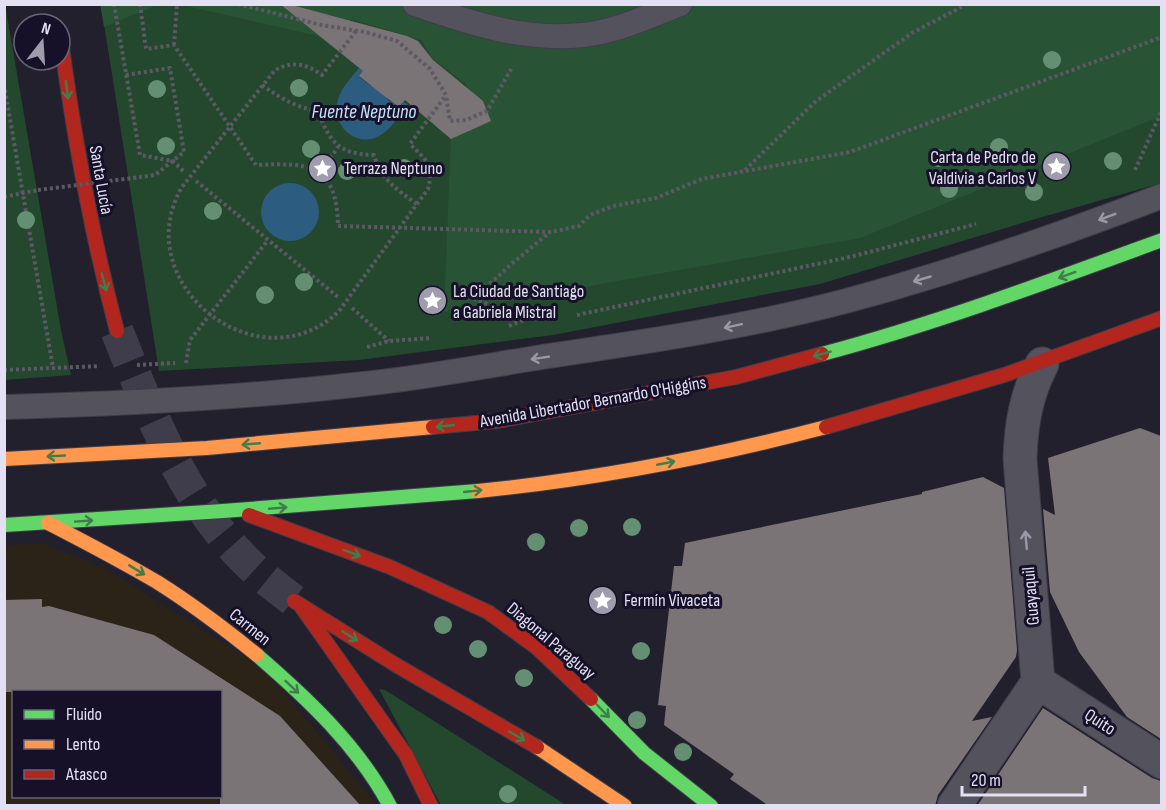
<svg xmlns="http://www.w3.org/2000/svg" width="1166" height="810" font-family="'Sofia Sans Condensed',sans-serif">
	<rect width="100%" height="100%" fill="#22202d"/>
	<path fill="#2c2318" fill-rule="evenodd" d="M42,543l63,25 161,102 112,136h-373v-261zM14,692h206v104h-206z"/>
	<path fill="#23482e" d="M5,4l56,326 10,45 -66,5z
		M101,5h1060v178l-129,37 -212,64 -267,51 -194,25 -200,11z
		M379,689l6,1 27,17 154,98h-125z"/>
	<path fill="#285435" d="M100,4h57v1l-53,22z
		M182,5h979v111l-301,122 -416,74 7,-173 -15,-12 31,-42 -34,-26 -12,-19 -70,-21 -20,27 -13,-10z"/>
	<path fill="#2c5d81" d="M359,68l5,3 -5,6 12,9 5,-6 15,12 -4,7 12,9 5,-6 4,3c-9,10 -17,25 -29,31 -22,12 -46,-9 -42,-32 2,-14 14,-26 22,-36z
		M261 212a29 29 0 1 1 58 0a29 29 0 1 1-58 0Z"/>
	<path fill="#7b7476" d="M280,4h8l119,32 11,5 15,19 50,41 8,20 -40,18 -46,-39 -6,7 -16,-12 -24,-19 4,-5z
		M1140,428l21,8v303l-34,-22 -48,-65 -29,-60 -7,-83 12,6 -7,-57z
		M983,477l21,11 13,162 -1,7 -44,64 20,-4 -54,78 -3,11h-166l-39,-27 4,-5 -70,-49 2,-19 -8,-1 16,-139h8l3,-23 237,-49v-2z
		M42,599v8l7,-1 105,29 126,81 81,90h-141v-114h-216v-92z
		M1043,708l109,70 9,3v25h-184z"/>
	<g fill="none" stroke-linecap="round" stroke-linejoin="round">
		<path stroke="#3f3d4b" stroke-width="33" stroke-dasharray="33 16" stroke-linecap="butt" d="M117,331c33,82 66,169 131,232 14,14 31,26 46,38"/>
		<defs>
			<path id="lane" d="M415,4c56,19 107,37 168,31 33,-3 66,-19 97,-31
				M4,407c117,-3 234,-9 350,-22 63,-6 126,-18 188,-28 102,-15 205,-30 304,-56 107,-29 212,-65 316,-105"/>
			<path id="street" d="M1038,682l124,80
				M954,806l84,-124 -18,-223c1,-34 6,-64 22,-95"/>
			<path id="fast" d="M822,354c116,-31 228,-73 340,-114
				M4,525l219,-14 255,-20
				M257,655c51,44 101,91 133,151
				M591,699l53,54 67,53"/>
			<path id="slow" d="M4,459l203,-11 226,-21
				M478,491c118,-12 234,-34 348,-64
				M48,523c37,19 73,38 109,59 35,22 68,47 100,73
				M537,747l88,59"/>
			<path id="jam" d="M60,32c13,101 31,200 57,299
				M433,427l64,-6 239,-44 86,-23
				M826,427l178,-52 158,-57
				M249,515l141,52 98,45 48,35 55,52
				M294,601l102,64 141,82
				M300,605l106,150 25,51"/>
		</defs>
		<use href="#lane" stroke="#3f3d49" stroke-width="26"/>
		<use href="#street" stroke="#3f3d49" stroke-width="35"/>
		<use href="#fast" stroke="#3f3d49" stroke-width="16"/>
		<use href="#slow" stroke="#3f3d49" stroke-width="16"/>
		<use href="#jam" stroke="#3f3d49" stroke-width="16"/>
		<path stroke="#5b5963" stroke-width="4" stroke-dasharray="3 3" stroke-linecap="butt" d="M114,4l26,151 33,6 11,11
			M140,4l6,45 28,-4 82,120c53,-3 81,0 82,61l213,6 28,-6 11,-11 23,-9 43,-8 46,-19 148,-27 312,-115
			M238,4l83,21 44,7 32,9 33,28 16,26 4,26 16,-1 21,-9 26,-45
			M356,31l-34,44c-17,-12 -29,-14 -47,-5l-93,117c-56,97 78,201 157,124l89,-122c6,-25 -2,-29 -18,-45l36,-49
			M174,45l3,-41
			M126,75l44,-7 14,84 -29,23 -14,2
			M4,84l49,284
			M262,85c18,13 33,22 56,26 12,32 21,43 56,44 8,26 23,34 44,50
			M745,170l71,-69 96,-68 55,-29
			M1135,170l27,-60
			M320,173l18,-26
			M196,181l142,116
			M4,197l34,-7
			M352,308l37,33
			M577,315l273,-58 126,-33
			M509,326l17,-7 -52,-20 35,-33 41,-34
			M367,347l22,-6 42,-3
			M186,363l4,-23 78,-100
			M137,365l38,-2
			M4,370l96,-4"/>
		<use href="#lane" stroke="#54525d" stroke-width="24"/>
		<use href="#street" stroke="#54525d" stroke-width="33"/>
		<use href="#fast" stroke="#63d668" stroke-width="14"/>
		<use href="#slow" stroke="#ff974d" stroke-width="14"/>
		<use href="#jam" stroke="#b3261e" stroke-width="14"/>
		<path stroke="#5b5963" stroke-width="4" stroke-dasharray="3 3" stroke-linecap="butt" d="M38,190l103,-13"/>
	</g>
	<g fill="#658f73">
		<circle cx="1052" cy="60" r="9"/>
		<circle cx="299" cy="88" r="9"/>
		<circle cx="157" cy="89" r="9"/>
		<circle cx="166" cy="146" r="9"/>
		<circle cx="999" cy="147" r="9"/>
		<circle cx="311" cy="149" r="9"/>
		<circle cx="938" cy="158" r="9"/>
		<circle cx="1113" cy="161" r="9"/>
		<circle cx="404" cy="168" r="9"/>
		<circle cx="347" cy="171" r="9"/>
		<circle cx="949" cy="189" r="9"/>
		<circle cx="1034" cy="192" r="9"/>
		<circle cx="213" cy="211" r="9"/>
		<circle cx="26" cy="220" r="9"/>
		<circle cx="304" cy="282" r="9"/>
		<circle cx="265" cy="295" r="9"/>
		<circle cx="632" cy="527" r="9"/>
		<circle cx="579" cy="528" r="9"/>
		<circle cx="536" cy="542" r="9"/>
		<circle cx="443" cy="625" r="9"/>
		<circle cx="478" cy="649" r="9"/>
		<circle cx="641" cy="651" r="9"/>
		<circle cx="524" cy="678" r="9"/>
		<circle cx="637" cy="720" r="9"/>
		<circle cx="683" cy="752" r="9"/>
		<circle cx="508" cy="794" r="9"/>
	</g>
	<defs><path id="oneway-shaft" d="M-6 0H5M1.5-3L5.5 0L1.5 3" fill="none" stroke-width="1.6" stroke-linecap="round" stroke-linejoin="round" transform="scale(1.5)"/></defs>
	<g stroke="#407d4c">
		<use href="#oneway-shaft" transform="translate(67 90) rotate(83)"/>
		<use href="#oneway-shaft" transform="translate(1067 275) rotate(160)"/>
		<use href="#oneway-shaft" transform="translate(104 282) rotate(75)"/>
		<use href="#oneway-shaft" transform="translate(822 354) rotate(165)"/>
		<use href="#oneway-shaft" transform="translate(445 426) rotate(174)"/>
		<use href="#oneway-shaft" transform="translate(251 444) rotate(175)"/>
		<use href="#oneway-shaft" transform="translate(56 456) rotate(177)"/>
		<use href="#oneway-shaft" transform="translate(666 463) rotate(-11)"/>
		<use href="#oneway-shaft" transform="translate(473 491) rotate(-6)"/>
		<use href="#oneway-shaft" transform="translate(278 508) rotate(-5)"/>
		<use href="#oneway-shaft" transform="translate(84 521) rotate(-4)"/>
		<use href="#oneway-shaft" transform="translate(352 553) rotate(20)"/>
		<use href="#oneway-shaft" transform="translate(137 570) rotate(31)"/>
		<use href="#oneway-shaft" transform="translate(350 636) rotate(32)"/>
		<use href="#oneway-shaft" transform="translate(292 687) rotate(43)"/>
		<use href="#oneway-shaft" transform="translate(603 711) rotate(46)"/>
		<use href="#oneway-shaft" transform="translate(517 736) rotate(30)"/>
	</g>
	<g stroke="#9b99a8">
		<use href="#oneway-shaft" transform="translate(1107 217) rotate(159)"/>
		<use href="#oneway-shaft" transform="translate(922 279) rotate(164)"/>
		<use href="#oneway-shaft" transform="translate(733 326) rotate(168)"/>
		<use href="#oneway-shaft" transform="translate(540 358) rotate(171)"/>
		<use href="#oneway-shaft" transform="translate(1026 540) rotate(-95)"/>
	</g>
	<defs>
		<symbol id="sight-disc" viewBox="-11 -11 22 22"><circle r="9.5" fill="#9f9dad" stroke="#161029"/><path d="M0-6L1.8-2.2L6-1.7L2.9 1.2L3.7 5.4L0 3.3L-3.7 5.4L-2.9 1.2L-6-1.7L-1.8-2.2Z" fill="#fff"/></symbol>
	</defs>
	<g fill-rule="evenodd">
		<use href="#sight-disc" x="1040" y="150" width="33" height="33"/>
		<use href="#sight-disc" x="306" y="152" width="33" height="33"/>
		<use href="#sight-disc" x="416" y="284" width="33" height="33"/>
		<use href="#sight-disc" x="586" y="584" width="33" height="33"/>
	</g>
	<g text-anchor="middle" dominant-baseline="central" stroke-width="6" stroke-linejoin="round" paint-order="stroke">
		<g font-size="18" fill="#e2e0f2" stroke="#161029" text-anchor="start">
			<text x="1036" y="157" text-anchor="end">Carta de Pedro de<tspan x="1036" dy="21">Valdivia a Carlos V</tspan></text>
			<text x="344" y="168">Terraza Neptuno</text>
			<text x="453" y="291">La Ciudad de Santiago<tspan x="453" dy="21">a Gabriela Mistral</tspan></text>
			<text x="624" y="600">Fermín Vivaceta</text>
		</g>
		<g font-size="18" fill="#e2e0f2" stroke="#161029">
			<text transform="translate(101 180) rotate(80)">Santa Lucía</text>
			<text transform="translate(593 402) rotate(-10)">Avenida Libertador Bernardo O'Higgins</text>
			<text transform="translate(1031 596) rotate(-95)">Guayaquil</text>
			<text transform="translate(250 627) rotate(39)">Carmen</text>
			<text transform="translate(551 641) rotate(40)">Diagonal Paraguay</text>
			<text transform="translate(1100 722) rotate(33)">Quito</text>
		</g>
		<g font-size="20" font-style="italic" fill="#c5e3fb" stroke="#161029">
			<text x="364" y="112">Fuente Neptuno</text>
		</g>
	</g>
	<rect width="1166" height="810" fill="none" stroke="#e2e0f2" stroke-width="12"/>
	<rect x="12" y="690" width="210" height="108" fill="#161029" stroke="#686379" stroke-width="1.5"/>
	<rect x="24" y="710" width="30" height="9" fill="#63d668" stroke="#686379" stroke-width="1.5"/>
	<text x="66" y="720" font-size="18" fill="#e2e0f2">Fluido</text>
	<rect x="24" y="740" width="30" height="9" fill="#ff974d" stroke="#686379" stroke-width="1.5"/>
	<text x="66" y="750" font-size="18" fill="#e2e0f2">Lento</text>
	<rect x="24" y="770" width="30" height="9" fill="#b3261e" stroke="#686379" stroke-width="1.5"/>
	<text x="66" y="780" font-size="18" fill="#e2e0f2">Atasco</text>
	<g transform="translate(42 42) rotate(17)"><circle r="28" fill="#161029" stroke="#686379" stroke-width="1.5"/>
	<path d="M0-4.5L10 22L0 15L-10 22Z" fill="#9f9dad"/>
	<text y="-9" font-size="16" font-weight="bold" text-anchor="middle" fill="#e2e0f2">N</text>
	</g>
	<path d="M962 786v9h123v-9" fill="none" stroke="#e2e0f2" stroke-width="3"/>
	<text x="971" y="786" font-size="18" fill="#e2e0f2" stroke="#161029" stroke-width="4.5" paint-order="stroke">20 m</text>
</svg>
